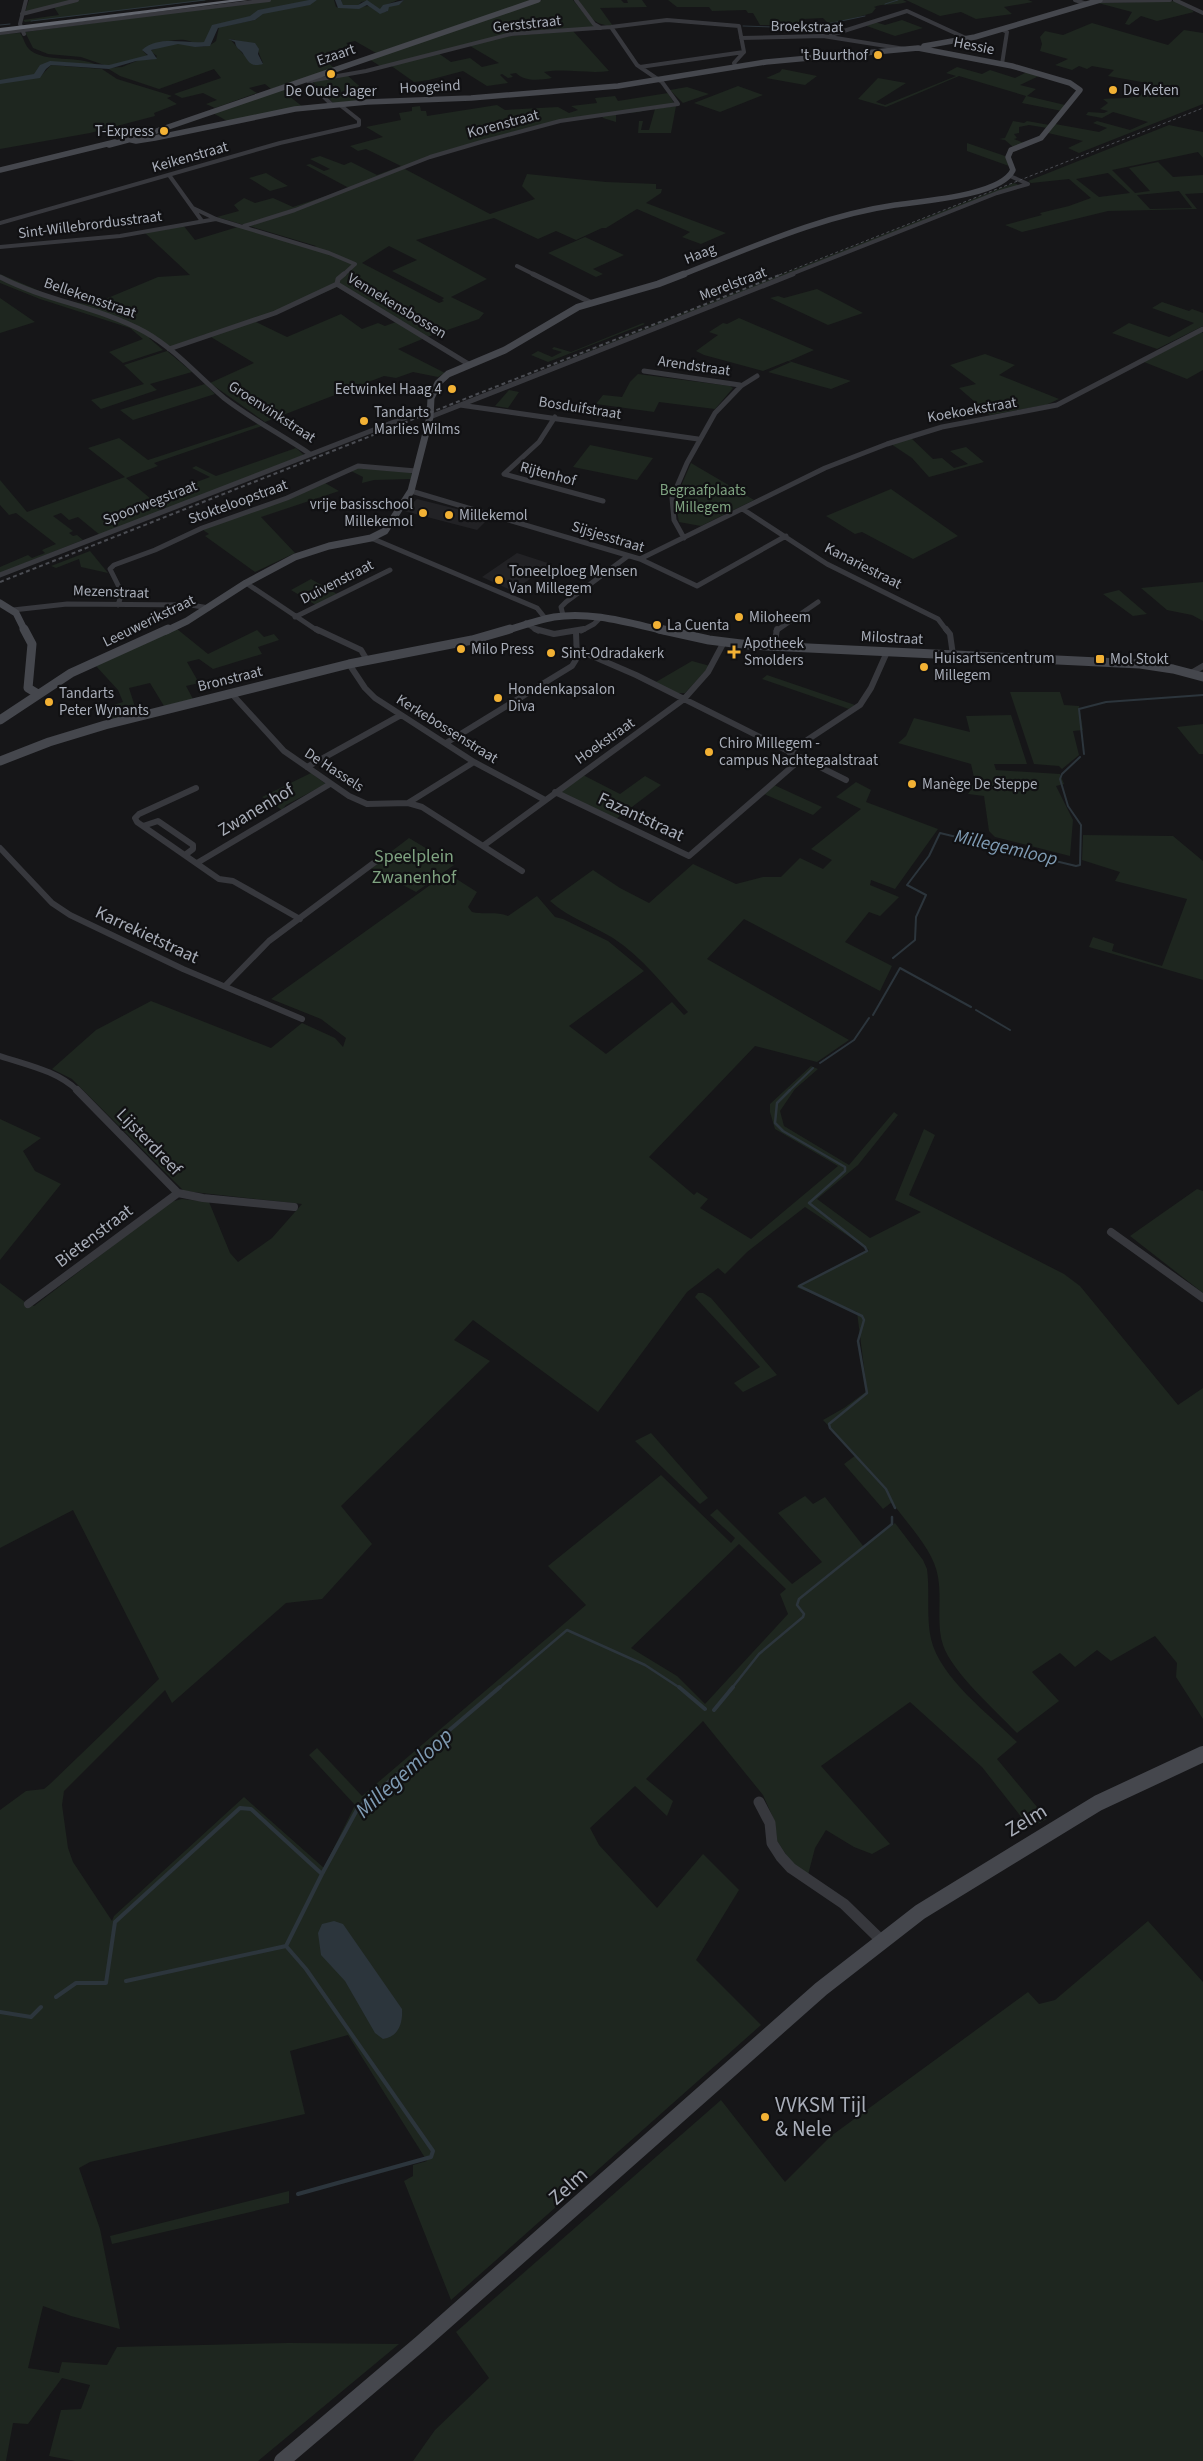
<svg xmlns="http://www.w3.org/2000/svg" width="1203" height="2461" font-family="'Source Sans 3',sans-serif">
	<rect width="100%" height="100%" fill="#161618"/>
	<path fill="#222225" d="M417,499l52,13 20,6 -12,12 -73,-19z
		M517,553l34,11 -38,27 -31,-14z"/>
	<path fill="#1e261f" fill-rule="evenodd" d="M29,0h180l-184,22 -2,-2 36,-5 -5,-8 -30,8z
		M270,0h41l-8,3 -38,6 -18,9 -32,7 -10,18c-7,2 -10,0 -16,-2 -12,-4 -36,3 -46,10l5,5 -41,10 -26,-9 -33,-3 -15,-6 -8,-16z
		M317,0h17l2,7 4,1 29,-2 9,6h9l1,-6 12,-2 4,-4h129l-157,53 -21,-12 -9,2 7,5 -27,4 4,4 -8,1 12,11 -63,21 -6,-5 -16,4 8,5 -42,15 -9,-4 11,-4 -14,-7 -21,5 -8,-4 47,-16 -7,-9 -55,20 -39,-13 -13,-8 15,-1 17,-7 16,-1 2,-3 -7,-5c9,-4 22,-8 31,-8 13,2 23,8 35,-2l3,-14 36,-7 9,-7 42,-8zM230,39l25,5 8,19 -20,-9z
		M341,0h57l-15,6 -1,5 -15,-10 -6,1 -3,4h-15z
		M542,0h31l22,27 -77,6 -138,33 -11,-7z
		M578,0h43l3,3h4l-1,-3h15l5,7 -47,1 13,18c-21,-1 -23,-10 -35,-26z
		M655,0h248l4,2c-14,4 -23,1 -33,5l2,1 -4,5 -42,12 -7,-7 -20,1 -1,7 -42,-1 -7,-12h-5l-2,-3 -34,1 -3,-4h-32l-9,-7z
		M906,0h122l5,2 -29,5 8,7 -36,5 -15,-7 -21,4z
		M1176,1l8,2 10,9 -37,9 -16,-5 -12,9 -4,-1 7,-12 -34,-9z
		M902,20l21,8 -28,8 -31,-11 11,-3 10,3z
		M1092,23l76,22 16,-15 19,3v71l-124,49 -11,-5 15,-7 -35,-8 7,-9 44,8 8,-4 -14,-5 4,-2 33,9 18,-8 -35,-10 -11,6 -16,-3 2,-3 16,1 4,-2 -8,-2 8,-6 -5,-4c21,-2 35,3 50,-15l-45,-8 6,-6 -22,-4 -5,3 -8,-3 -7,4 -17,-5 13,-6 -28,-8 2,-7 -2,-7 5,-6 18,4z
		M573,31l36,40c-22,3 -43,-3 -65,1l8,6c-12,2 -27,4 -36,-5l-6,1 3,3 -5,1 -6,-4 -2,1 8,8 -21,3 -24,-15 -34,9 -15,2 -24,-17 48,-12 13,9 19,-4 12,9 17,-4 -29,-17 29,-9z
		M20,33c4,5 5,13 10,17 16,13 47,5 67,15l-48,-3 -7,4 -8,10 -34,5v-47z
		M51,65l51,4 15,10 49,15 6,2 -5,2 10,6 -23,9 1,3 -65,17 -90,16v-66l40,-6z
		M957,67l25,7 8,-4 25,8 14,-7 12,4 -21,10 16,4 -9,7 38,9 -3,6 -40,-8 4,-7 -67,-20 -73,31 -28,-8 20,-21 28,5 -30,19 9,3 71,-29 -10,-3z
		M782,69l35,7 -12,9 -39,-7 14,-6z
		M347,75l20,18 -12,2 3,5 -24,4 -21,-22z
		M738,86l25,9 -43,17 -26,-9z
		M286,87l9,8 -6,1 14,11 -74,15 -18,-10z
		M687,87l22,7 -26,9 -13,-13z
		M668,93l6,10 -35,9 -23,2v8l-13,-4 -2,-3c-87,11 -171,40 -252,73l-43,-23 4,-1 14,7 6,-2 -20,-10 10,-3 24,9 7,-3 26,13 24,-9 -35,-17 -8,2 -8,-5 33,-9 -17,-10 35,-7 -2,-7 13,-2v-4l8,-1 1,5h5l1,5 70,-11 8,5 53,-3 11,6 9,-3 -7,-4 26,-3 -2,-5 20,-2 3,5z
		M676,106l-5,27h-33l1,-12h4l-2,9h8l6,-21z
		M1013,121l11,2 3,-2 22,4 -2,3 -18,-3 -10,2v6l-5,1 3,4 -3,1 12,5 -13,3 -8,-7 -6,-1 6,-1z
		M1169,125l34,7v26l-5,-6 -86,18 23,23 15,-2 -21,-23 29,-6 15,15 30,-2v18l-18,1 12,15 -89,2 -86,21 -17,-7 37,-10 -2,-2 29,-7 22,-8 -22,-19 -38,4 -3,-2zM1108,173l22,20 -31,4 -23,-18zM1179,191l13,17 -42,1 -13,-14z
		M967,143l38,13 4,10 -42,-15z
		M403,168l87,46 45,-15 -13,-13 5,-12 79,8 50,2v5h6l-1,4 -15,10 80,30 -25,11 -19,-7 8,-5 -53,-23 -31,19h-4l-26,12 -20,-9 -18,8 -44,-21 -78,22 71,39 -36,18 33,16 -5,6 -52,18 -28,-17 26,18 -27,11 47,24 -7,4 -25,-5 -17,6 -12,-2 -119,46 -55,-39 44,-20 -48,-29 -36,13 -14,-11 -7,2 14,12 -40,13 -14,-11 34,-13 -13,-11 -90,-29 -40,-16v-9l42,18 -1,1 22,7 28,5 67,-28 32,-2 -45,-42 38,-8 12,15 49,-15 -27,-8 22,-6 -5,-6 10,-7 11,5 18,-5 20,9 54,-18 -104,38 70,21 3,-2 -67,-20 43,-14zM389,246l28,14 -25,11 52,27 -2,2 2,1 -5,2 -77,-40zM337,287l59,35 -11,4 -7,-3 -16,6 -21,-15 -54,23 -31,-15z
		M266,173l22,13 -18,5 -21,-13z
		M1014,183l5,2 -515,199z
		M585,237l39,18 -31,14 10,5 -7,3 -48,-24z
		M817,289l46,24 -35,12 -58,-27 8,-2 6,2z
		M0,298l35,24 -35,11z
		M1162,302l27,9 3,-2 11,4v13l-46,23 -45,-16 17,-10 40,14 25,-14 -42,-15z
		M739,318l75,32 -25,11 62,20 -20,8 -63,-17 23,-10 -3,-1 -25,10 -59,-16 -8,-4 22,-16 -9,-3 14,-9 4,1z
		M643,323l2,1 -97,38 -17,-7 7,-4 14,6 10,-5 -10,-3 2,-2 17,5z
		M1201,332l2,1v37l-16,9 -43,-17z
		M167,351l25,21 -42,12 7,6 -56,19 -10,-9 53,-16 -20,-19z
		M985,354l30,11 -16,10 60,24 -13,6 -56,10 -31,-27 17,-4 -26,-19z
		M638,374l92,12 3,2 -18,21 -56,-7 -5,10 -58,-8 7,-9 19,2 8,-15z
		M205,384l10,10 -82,26 -13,-10z
		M509,390l10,2 -11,16 -13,-2z
		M258,424l4,2 -108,37 4,3 -32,12 25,21 59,-22 -18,-9 4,-2 20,10 80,-28 8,7 -204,80 -22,-18 -9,3 -8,-7 -8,3 20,15 -4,2 4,3 4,-1 6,5 -83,33v-6l28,-12 4,3 13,-5 -3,-3 14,-6 -40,-31 -7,2 -9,-10v-25l27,32 98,-35 -37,-29 31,-10 29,22z
		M911,438l22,21 9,-1 12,10 14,-4 -18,-13 16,-4 18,15 -55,15 -17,-19 -21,-14z
		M590,445l63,13 -16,22 -64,-13z
		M691,463l63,37 -53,26 -22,-4 -4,-22z
		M358,468l52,4 2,2 -1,5 -37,1 -12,3 1,-6 -12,-6z
		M325,483l14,8 -78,26 34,36 -40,19 -50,-36 4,-2 -6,-4z
		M891,489l67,47 -45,23 -51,-27 -7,2 -29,-18z
		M90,551l18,22 -27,-6 -2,-8 -23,9 -5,-2z
		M311,579l26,15 -21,11 -25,-15z
		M1203,582v39l-11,-6 -25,-5 -26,-22z
		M1119,590l28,24 -14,2 -30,-22z
		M177,629l31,25 49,-24 7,7 10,-3 5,6 -21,7 4,7 -49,15 -14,-10 -12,3 12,21 -13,3 7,13 -29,7 -14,-23 -21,5 8,25 -24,6 -6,-12 16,-5 -5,-12 -22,-24z
		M692,661l18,5 -25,27h-9l-20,-11z
		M767,675l88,30 -6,4 -87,-30z
		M1010,692h50l4,13 15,1 4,24 -10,1 6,24 -17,14 -3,-3 -25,-2z
		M1011,715l16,49h-33l2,6 64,4 4,10 -8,2 17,34 -3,36 -75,-19 -6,-6 -5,-35 -16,-2 4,-6 -22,-8 26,6 -5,-22 -73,-21 8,-7 8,-18 56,14 -4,-16z
		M1203,724v30h-4l-22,-27z
		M311,773l15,11 -40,21 -4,5 -20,-13z
		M583,775l37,19 25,-18 16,9 -45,34 -56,-27z
		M856,782l15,8 -5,12 72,27 -43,60 -24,-9 -1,5 29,12 -19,19 -11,-4 -24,30 47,24 -12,25 -136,-72 -37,40 142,81 -32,22 -62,-16 -106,111 45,38 3,-3 11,7 -8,9 51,31 87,-73 -63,-37 -5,-17v-8l41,-38 7,3 -23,20 -15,22 4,15 65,39 45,-53 4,3 -40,50 -41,34 53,39 51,-26 -26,-12 29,-71 11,6 -26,60 155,79 16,12 98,119 25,-17v331l-27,-42 1,-14 -22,-27 -44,25 -14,-11 -22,17 -15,-14 -28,19 27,29 -42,32c-21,-22 -65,-61 -74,-88 -7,-21 -1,-46 -5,-68 -4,-27 -31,-53 -46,-75l-9,7 -39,-45 12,-9 -33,-35 21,-12 23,-17 -10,-79 -61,-25 73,-37 -64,-43 -58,45 -22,22 -7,-6 -31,24 -89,120 -125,-92 -19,20 36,21 -149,145 31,38 -50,55 -36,4 -114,100 -7,-13 -101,101 -2,14 6,43 5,14 39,59 2,-5 130,-119 80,71 31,-63 -46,-50 8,-7 45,48 224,-191 -38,-39 113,-91 70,68 4,-5 -25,-23 7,-6 75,75 30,-22 -44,-49 27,-17 8,8 12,-7 39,50 31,-24 28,37 4,9c3,23 -1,48 4,70 9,39 58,75 86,103l-20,17 50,60 -17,9 -48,-61 -72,-65 -89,64 69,78 -18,10 -18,-7 -28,-17 -11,18 -7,27 -17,-13 -14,-21 -2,-19 -12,-27 -60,-74 -57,58 27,22 -6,15 -32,-30 -45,42 9,17 58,63 46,-54 36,36 -43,70 65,65 -310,275 -47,-119 9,-5v-11l14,-4 -79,-126 -58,16 15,63 -215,48 -11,6 21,61 20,100 -49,-13 -28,-10 -15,62 31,5 3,-11 45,3 10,-18 172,-4 110,1 -141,117h-183l-26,-5 12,-46 20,-1 9,-24 -28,-7 -34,46 -15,-1 -7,38h-6v-651l26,-19 18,-2 6,-5 109,-105 -86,-169 -73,38v-265l25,19 9,4 136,-104 12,-3 27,3 21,51 8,9 34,-24 30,-34 -118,-13 -112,-112 -20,-10 44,-39 55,-29 120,47 31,-25 33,15 8,9 3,-9 -25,-19 -50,-20 176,-126 30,19 -9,15 4,5c13,3 24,-1 36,4l29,-20 18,21 8,2 45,22 36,30 -75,55 37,28 66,-52 12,13 4,-3c-24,-26 -45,-54 -75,-74 -21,-13 -44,-20 -63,-37l43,-31 27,18 29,15 44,-39 43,20 27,-7h18l19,-19 23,11 9,-9 -21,-11 50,-40 -25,-12zM739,1544l47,45 -6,5 8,20 -83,90 -28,-28 -46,-28z
		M774,785l48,22 -9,8 -49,-21z
		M1083,835l90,1 30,25v119l-114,-33 4,-10 21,7 -2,7 50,15 25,-67 -72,-18 5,-9 -38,-12z
		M409,838l45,27 -38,27 -45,-24 6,-4 12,-1 3,-5 -4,-4z
		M0,1119l41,19 -18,13 12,20 26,13 -61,76z
		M1197,1189l6,2v102l-73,-57z
		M698,1293h5l8,5 66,77 -34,17 -9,-9 26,-16 -65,-70z
		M651,1433l57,65 -8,6 -65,-63z
		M1148,1921l55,61v479h-790l22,-31 54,-52 -33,-46 265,-232 64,82 46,-46 197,-144 11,12 16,-4z
		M289,2191v12l-177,41 -2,-8z"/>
	<path fill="#2c353c" d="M228,39l27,4 4,6 -1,5 5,10c-14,4 -15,-4 -21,-12 -4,-4 -6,-4 -7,-10z
		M334,1921l9,3 59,85c1,15 -4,28 -19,30l-8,-6 -30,-52 -24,-26 -3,-22 4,-9z"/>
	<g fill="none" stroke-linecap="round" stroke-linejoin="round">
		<path stroke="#2c353c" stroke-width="1" d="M885,4l13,-4
			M31,21l174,-21
			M0,25l10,-1
			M743,26l61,2
			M808,28l57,-12"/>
		<path stroke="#2c353c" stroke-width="2" d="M1084,754l-5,-45 27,-7 97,-7
			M893,958l22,-18 1,-23 10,-22 -19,-10 22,-29 11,-23 136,33 4,-1 1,-40 -13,-19 -8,-27 2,-5 18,-17
			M976,1010l34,20
			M873,1015l27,-47 71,39
			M820,1063l34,-23 15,-22
			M789,1091l24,-23"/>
		<path stroke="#2c353c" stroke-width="2.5" d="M790,1090l-13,13 -2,20 8,8 62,36v4l-36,32 56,44 2,4 -68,35 63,30 2,4 -6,21 9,52 -38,31 1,4 56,61 9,19
			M499,1688l68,-58 78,35 35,23
			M732,1688l27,-34 44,-37 1,-3 -7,-9 2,-6 93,-75v-7"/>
		<path stroke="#2c353c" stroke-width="4" d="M679,1687l26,22
			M714,1710l19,-23
			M286,1946l20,23 127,182 -2,6 -133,37
			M126,1981l160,-35 36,-72
			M56,1997l20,-14h30l9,-61 125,-114 11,1 71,65 36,-66 142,-121
			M0,2012l31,5 10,-10"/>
		<path fill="#2c353c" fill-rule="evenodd" d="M309,0h8l-7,5 -47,9 -8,6 -37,8 -8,18 -15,1 -17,-3 -27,6 6,9 -21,2 -27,8 -58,-4 -5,4 -6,9 -40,6v-4l34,-6 6,-9 10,-4 59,4 39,-10 -6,-5c16,-15 44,-6 62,-8l8,-17 38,-9 8,-6z
			M335,0h6l2,5h15l9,-5 13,9 3,-4 21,-5 -5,5 -10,2 -1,4 -8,3 -13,-9 -8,4 -21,-1z"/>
		<path stroke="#37383d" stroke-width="4" d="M576,0l18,24 7,4
			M1075,0l12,4
			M1175,0l28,13
			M1098,1l72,-1
			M22,14l55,-14
			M0,33l269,-33
			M24,34l-4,-10 6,-24
			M831,35l76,-24 61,28
			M741,38l82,-2 82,13
			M1002,64l5,-32 -4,-2
			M640,67l104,-15
			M307,80l25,25
			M309,81l57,-10 145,-37 100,-7 56,-7 72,6 5,26 -10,11 2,4
			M169,175l33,46
			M1010,176l18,8
			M193,208l23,11
			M0,223l280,-80 79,-18v-5l-19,-15
			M244,226l51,-16 135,-53 51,-15 79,-21 118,-17 -16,-22 -25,-17 -26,-38
			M0,247l120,-11 96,-17 113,34 26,11 -12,11
			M517,266l18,9
			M789,275l208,-82 31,-9"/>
		<path stroke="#37383d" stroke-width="5" d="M533,274l59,29
			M0,277c46,24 100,30 145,55 30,17 53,44 79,66 27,21 58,37 86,56
			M337,284l1,-5 6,-5
			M169,349l106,-36 62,-29 133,81
			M644,371l96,14
			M460,405l238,34
			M430,417l363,-143
			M555,417l-16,25 -35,32 99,27
			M411,491l229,68 57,27 89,-50
			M744,510l83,54 111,55 9,12
			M371,538l166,70 8,10
			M684,538l-10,-18 -2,-22 15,-35 28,-50 26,-27 16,-10
			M640,559l185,-91 62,-24 55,-17 115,-22 146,-76
			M0,575l430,-167
			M246,583l72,48
			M118,605l4,-12 -12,-24 4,-4 41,-15 47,-22 85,-30 71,-32 58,5
			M13,610l54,-6 124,1 18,3
			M563,615l-2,-8 5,-5 62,-46
			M295,617l95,-47
			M526,623l12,8
			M581,631l13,-7 7,-7
			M776,631l42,-29"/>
		<path stroke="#37383d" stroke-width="6" d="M316,629l45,21 6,10
			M535,629l19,5 30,-5
			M946,629l4,5 3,21
			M774,647l3,-18
			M576,649l60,26 210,105
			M349,664l16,24 10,10 99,64 71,38
			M1191,673l12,-7
			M231,693l53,58 65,45 18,8 41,-1 14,4 100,64
			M446,743l126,-77 5,-8 -1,-25
			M789,752l71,-47 11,-17 16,-36
			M307,767l94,-52
			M196,788l-57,26 -4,4 2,4 82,57 14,2 67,38
			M555,792l134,64 113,-98
			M408,803l66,-41
			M143,826l15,-5 35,24v4l-8,6
			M483,846l201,-147 24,-27 16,-30
			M0,848l52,55 18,12 113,54 119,50
			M197,863l133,-79
			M225,986l44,-45 106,-79 9,-3
			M0,1056c27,9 58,15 78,35"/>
		<path stroke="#37383d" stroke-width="8" d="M77,1090l101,103 25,5 91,9
			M1111,1232l92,66
			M28,1304l150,-111"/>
		<path stroke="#37383d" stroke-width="11" d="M759,1802l11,21 2,20 9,14 10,11 53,36 37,36"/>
		<path stroke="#45474d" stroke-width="5.5" d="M924,46l51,-9 125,-37
			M127,139l9,2 19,-3 140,-29 72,-7 104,-4 147,-12 148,-24 152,-14 94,18 58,17 10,7 -39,48 -30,12 -3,7 5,13c-12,26 -92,31 -118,35 -75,11 -144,43 -214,70
			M109,145l30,-8 399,-137
			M0,170l115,-28"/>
		<path stroke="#45474d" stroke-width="7" d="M0,603l16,10 9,18
			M166,631l21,-10 59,-38 49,-26 34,-11 42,-8 14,-7 26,-40 19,-74 1,-19 7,-15 10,-9 57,-24 73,-43 80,-23 26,-10
			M505,631c16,-5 33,-11 49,-14 37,-6 75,6 111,14"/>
		<path stroke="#45474d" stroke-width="9" d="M24,629l8,15 -4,44 10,6
			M659,629l50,11 40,5 391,19 33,5 30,8
			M0,720l71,-47 97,-44
			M0,761l49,-19 56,-17 244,-61 123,-24 38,-11"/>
		<path stroke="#45474d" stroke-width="16" d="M282,2461l139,-118 400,-354 99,-77 178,-109 105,-49"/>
		<path fill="#63666e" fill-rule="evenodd" d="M230,0h18l-248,32v-4z"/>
		<path stroke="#4a4c52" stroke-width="1" stroke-dasharray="3 2.5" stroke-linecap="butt" d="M779,275l424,-167"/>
		<path stroke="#4a4c52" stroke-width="2" stroke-dasharray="4 3" stroke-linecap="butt" d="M0,582l782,-308"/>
	</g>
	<g fill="#f2b134" stroke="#111113" stroke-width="2">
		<circle cx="878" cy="55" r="5"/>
		<circle cx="331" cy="74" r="5"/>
		<circle cx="1113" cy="90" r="5"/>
		<circle cx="164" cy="131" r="5"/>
		<circle cx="452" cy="389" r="5"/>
		<circle cx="364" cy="421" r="5"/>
		<circle cx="423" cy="513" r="5"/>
		<circle cx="449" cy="515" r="5"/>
		<circle cx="499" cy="580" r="5"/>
		<circle cx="739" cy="617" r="5"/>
		<circle cx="657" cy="625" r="5"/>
		<circle cx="461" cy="649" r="5"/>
		<path d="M731.5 644.5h5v5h5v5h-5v5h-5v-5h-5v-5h5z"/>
		<circle cx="551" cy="653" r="5"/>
		<rect x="1095" y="654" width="10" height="10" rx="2.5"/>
		<circle cx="924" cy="667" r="5"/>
		<circle cx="498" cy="698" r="5"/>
		<circle cx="49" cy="702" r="5"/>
		<circle cx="709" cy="752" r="5"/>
		<circle cx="912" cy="784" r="5"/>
		<circle cx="765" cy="2117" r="5"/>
	</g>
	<g text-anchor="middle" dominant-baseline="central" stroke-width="4.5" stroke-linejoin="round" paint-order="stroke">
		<g font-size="15" fill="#a8adb8" stroke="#111113">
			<text transform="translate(527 24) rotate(-6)">Gerststraat</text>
			<text transform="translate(807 27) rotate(1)">Broekstraat</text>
			<text transform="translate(974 46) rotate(11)">Hessie</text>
			<text transform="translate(336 55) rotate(-19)">Ezaart</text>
			<text transform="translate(430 87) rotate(-3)">Hoogeind</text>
			<text transform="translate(503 124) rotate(-15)">Korenstraat</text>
			<text transform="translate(190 157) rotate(-16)">Keikenstraat</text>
			<text transform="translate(90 225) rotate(-7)">Sint-Willebrordusstraat</text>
			<text transform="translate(700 254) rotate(-22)">Haag</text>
			<text transform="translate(733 284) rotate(-21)">Merelstraat</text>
			<text transform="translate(90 298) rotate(19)">Bellekensstraat</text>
			<text transform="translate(397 306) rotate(31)">Vennekensbossen</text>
			<text transform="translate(694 366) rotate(8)">Arendstraat</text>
			<text transform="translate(580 408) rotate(9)">Bosduifstraat</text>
			<text transform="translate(972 410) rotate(-10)">Koekoekstraat</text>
			<text transform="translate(272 412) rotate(33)">Groenvinkstraat</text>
			<text transform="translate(548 474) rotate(15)">Rijtenhof</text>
			<text transform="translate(238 502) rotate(-20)">Stokteloopstraat</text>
			<text transform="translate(150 503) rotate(-21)">Spoorwegstraat</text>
			<text transform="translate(608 537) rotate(17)">Sijsjesstraat</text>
			<text transform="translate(863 566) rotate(27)">Kanariestraat</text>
			<text transform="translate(337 582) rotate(-27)">Duivenstraat</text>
			<text transform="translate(111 592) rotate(2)">Mezenstraat</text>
			<text transform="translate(149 621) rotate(-26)">Leeuwerikstraat</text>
			<text transform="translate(892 638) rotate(3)">Milostraat</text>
			<text transform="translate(230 679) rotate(-14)">Bronstraat</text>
			<text transform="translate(447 729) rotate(32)">Kerkebossenstraat</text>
			<text transform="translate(605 741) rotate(-35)">Hoekstraat</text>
			<text transform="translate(334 770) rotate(33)">De Hassels</text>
		</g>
		<g font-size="15" fill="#a8adb8" stroke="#111113" text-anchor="start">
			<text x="868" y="55" text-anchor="end">'t Buurthof</text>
			<text x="1123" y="90">De Keten</text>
			<text x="331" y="91" text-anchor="middle">De Oude Jager</text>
			<text x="154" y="131" text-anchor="end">T-Express</text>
			<text x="442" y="389" text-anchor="end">Eetwinkel Haag 4</text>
			<text x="374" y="412">Tandarts<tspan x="374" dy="17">Marlies Wilms</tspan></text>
			<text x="413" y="504" text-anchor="end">vrije basisschool<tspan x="413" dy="17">Millekemol</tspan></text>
			<text x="459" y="515">Millekemol</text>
			<text x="509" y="571">Toneelploeg Mensen<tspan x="509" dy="17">Van Millegem</tspan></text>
			<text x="749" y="617">Miloheem</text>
			<text x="667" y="625">La Cuenta</text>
			<text x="744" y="643">Apotheek<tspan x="744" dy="17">Smolders</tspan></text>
			<text x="471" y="649">Milo Press</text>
			<text x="561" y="653">Sint-Odradakerk</text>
			<text x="934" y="658">Huisartsencentrum<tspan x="934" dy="17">Millegem</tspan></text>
			<text x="1110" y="659">Mol Stokt</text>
			<text x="508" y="689">Hondenkapsalon<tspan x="508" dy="17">Diva</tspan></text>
			<text x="59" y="693">Tandarts<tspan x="59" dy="17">Peter Wynants</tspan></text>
			<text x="719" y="743">Chiro Millegem -<tspan x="719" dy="17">campus Nachtegaalstraat</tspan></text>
			<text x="922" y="784">Manège De Steppe</text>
		</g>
		<g font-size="15" fill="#7fa381" stroke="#111113">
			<text x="703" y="490">Begraafplaats<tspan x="703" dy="17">Millegem</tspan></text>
		</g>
		<g font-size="18" fill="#a8adb8" stroke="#111113">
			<text transform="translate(256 810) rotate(-31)">Zwanenhof</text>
			<text transform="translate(641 817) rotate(25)">Fazantstraat</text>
			<text transform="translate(147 935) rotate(25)">Karrekietstraat</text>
			<text transform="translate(149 1142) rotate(46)">Lijsterdreef</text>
			<text transform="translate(94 1236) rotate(-37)">Bietenstraat</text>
		</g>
		<g font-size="18" fill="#7fa381" stroke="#111113">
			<text x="414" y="856">Speelplein<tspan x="414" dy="21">Zwanenhof</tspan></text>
		</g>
		<g font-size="19" font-style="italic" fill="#7f9bb3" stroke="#111113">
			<text transform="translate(1006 848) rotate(13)">Millegemloop</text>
		</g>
		<g font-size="21" fill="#a8adb8" stroke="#111113">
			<text transform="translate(1026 1820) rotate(-31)">Zelm</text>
			<text transform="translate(568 2186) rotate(-42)">Zelm</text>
		</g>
		<g font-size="21" fill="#a8adb8" stroke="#111113" text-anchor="start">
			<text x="775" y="2105">VVKSM Tijl<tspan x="775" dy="24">&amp; Nele</tspan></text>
		</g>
		<g font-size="22" font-style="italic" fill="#7f9bb3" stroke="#111113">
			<text transform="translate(404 1773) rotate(-42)">Millegemloop</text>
		</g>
	</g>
</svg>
